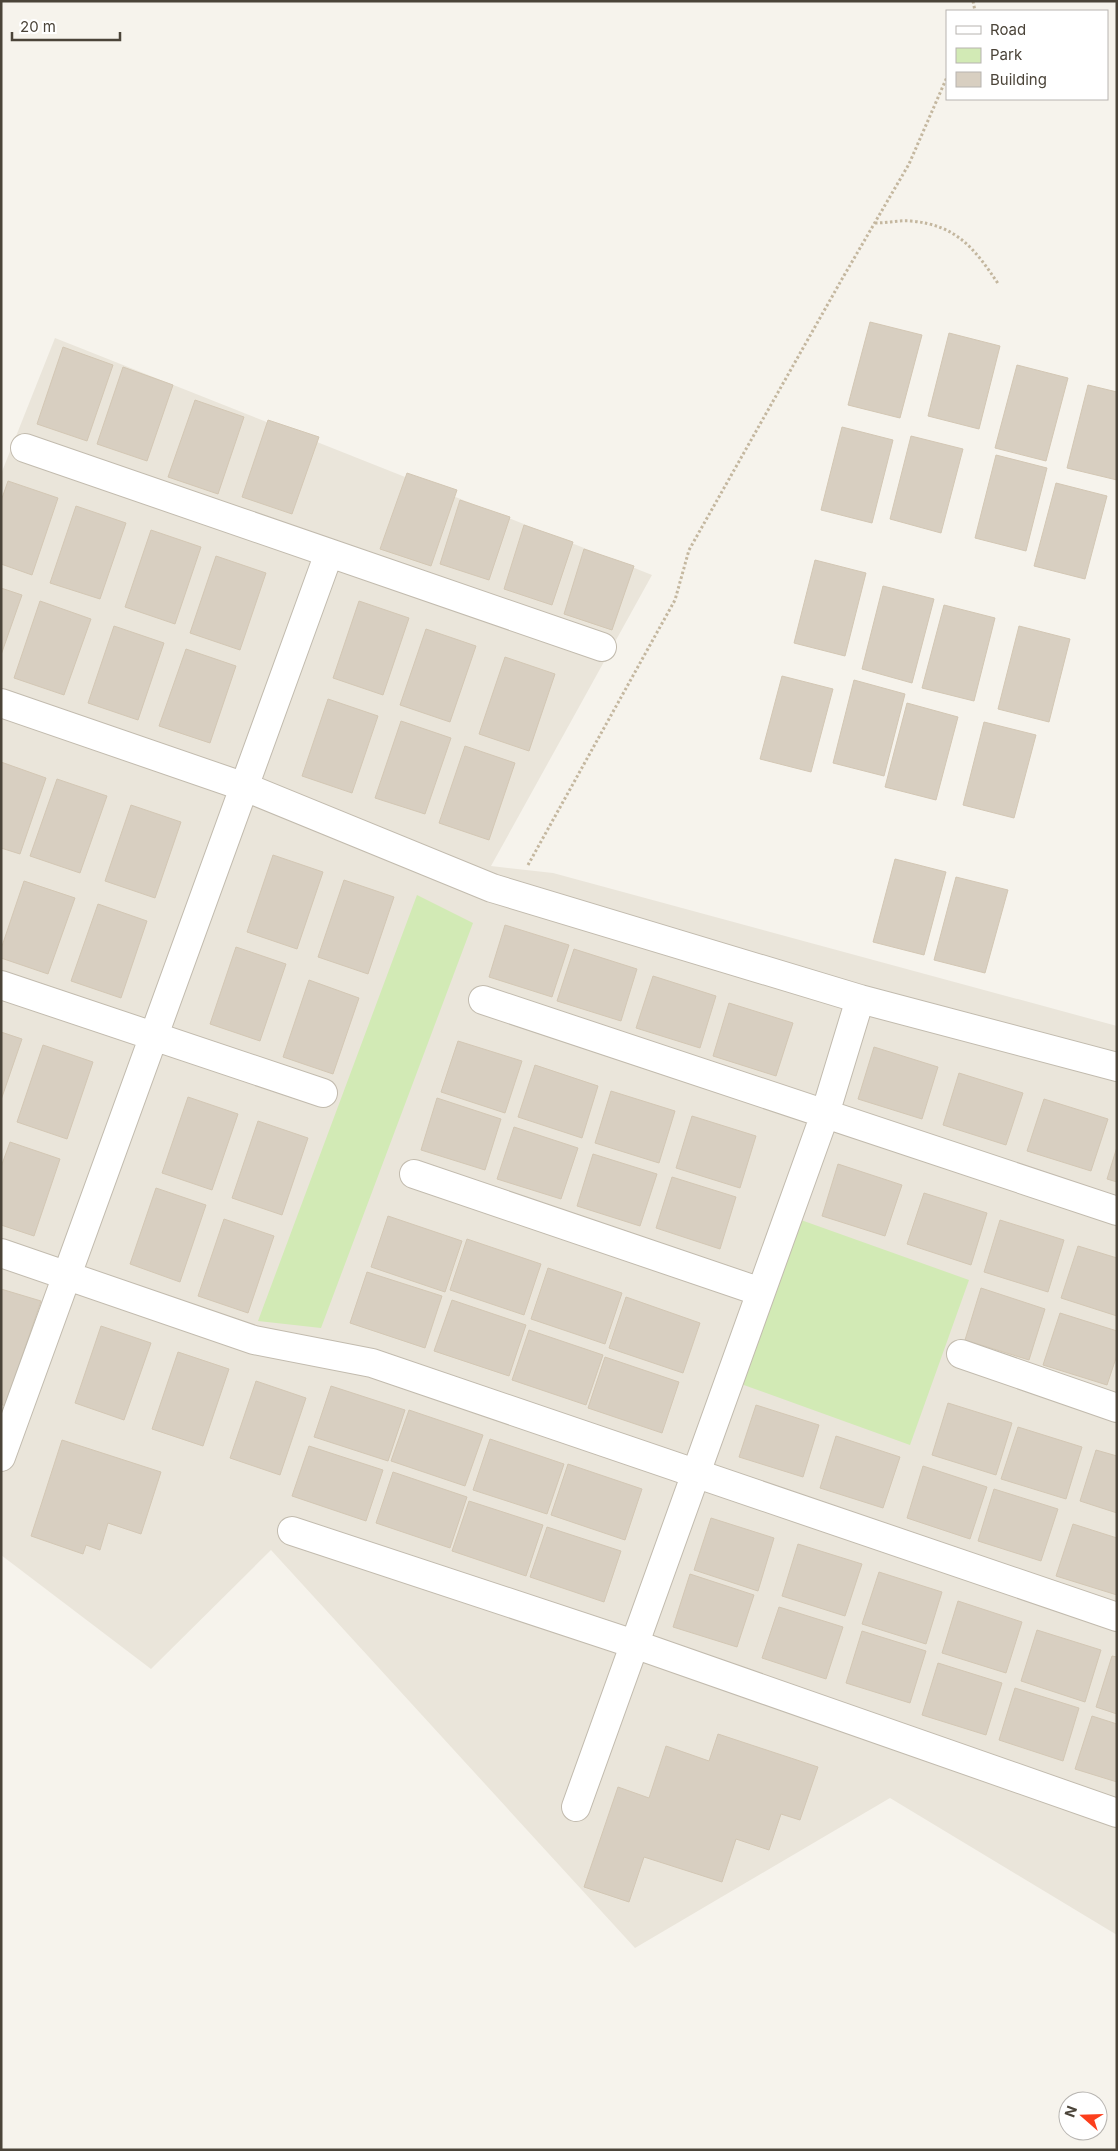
<svg xmlns="http://www.w3.org/2000/svg" width="1118" height="2151" font-family="Inter,sans-serif">
	<rect width="100%" height="100%" fill="#f6f3ec"/>
	<path fill="#eae5da" d="M55,338l597,237 -161,291 62,7 564,153v909l-227,-137 -255,150 -364,-398 -120,119 -150,-114v-1081z"/>
	<path fill="#d2eab5" d="M417,895l56,28 -152,405 -63,-7z
		M801,1220l168,60 -59,165 -169,-61z"/>
	<path fill="#d8cfc1" stroke="#d3c7b4" d="M870,322l52,13 -22,83 -52,-13z
		M949,333l51,13 -21,83 -51,-13z
		M63,347l50,18 -26,76 -50,-17z
		M1017,365l51,13 -22,83 -51,-13z
		M123,367l50,18 -26,76 -50,-17z
		M1088,385l29,7v88l-50,-12z
		M195,400l49,17 -26,77 -50,-17z
		M268,420l51,17 -27,77 -50,-17z
		M842,427l51,13 -21,83 -51,-13z
		M911,436l52,13 -22,84 -51,-14z
		M996,455l51,13 -21,83 -51,-13z
		M407,473l50,17 -26,76 -51,-17z
		M8,481l50,17 -26,77 -31,-11v-63z
		M1056,483l51,13 -22,83 -51,-13z
		M460,500l50,17 -21,63 -49,-16z
		M76,506l50,17 -26,76 -50,-16z
		M524,525l49,17 -21,63 -48,-16z
		M151,530l50,17 -26,77 -50,-17z
		M584,549l50,17 -22,64 -48,-16z
		M216,556l50,17 -26,77 -50,-17z
		M815,560l51,13 -21,83 -51,-13z
		M883,586l51,13 -22,84 -50,-14z
		M1,588l21,7 -21,60z
		M40,601l51,18 -27,76 -50,-17z
		M359,601l50,17 -26,77 -50,-17z
		M944,605l51,13 -21,83 -52,-13z
		M114,626l50,17 -26,77 -50,-17z
		M1019,626l51,13 -21,83 -51,-13z
		M426,629l50,17 -26,76 -50,-17z
		M186,649l50,17 -26,77 -51,-17z
		M505,657l50,17 -26,77 -50,-17z
		M782,676l51,13 -22,83 -51,-13z
		M854,680l51,14 -21,82 -51,-13z
		M328,699l50,17 -26,77 -50,-17z
		M907,703l51,14 -22,83 -51,-13z
		M401,721l50,17 -26,76 -50,-16z
		M984,722l52,13 -22,83 -51,-13z
		M465,746l50,17 -26,77 -50,-17z
		M1,762l45,16 -26,76 -19,-6z
		M57,779l50,17 -27,77 -50,-17z
		M131,805l50,17 -26,76 -50,-17z
		M273,855l50,17 -26,77 -50,-17z
		M895,859l51,13 -22,83 -51,-13z
		M956,877l52,13 -23,83 -51,-13z
		M344,880l50,17 -26,77 -50,-17z
		M24,881l51,17 -27,76 -47,-16v-9z
		M98,904l49,17 -26,77 -50,-17z
		M505,925l64,20 -17,52 -63,-20z
		M236,947l50,17 -26,77 -50,-17z
		M574,949l63,20 -16,52 -64,-20z
		M653,976l63,20 -16,52 -64,-20z
		M309,980l50,18 -26,76 -50,-17z
		M729,1003l64,20 -17,53 -63,-20z
		M1,1032l21,7 -21,61z
		M458,1041l64,20 -17,52 -64,-21z
		M43,1045l50,17 -26,77 -50,-17z
		M874,1047l64,20 -16,52 -64,-20z
		M535,1065l63,21 -16,52 -64,-21z
		M959,1073l64,20 -17,52 -63,-20z
		M611,1091l64,20 -16,52 -64,-20z
		M188,1097l50,17 -26,76 -50,-17z
		M437,1098l64,21 -16,51 -64,-20z
		M1044,1099l64,20 -17,52 -64,-20z
		M692,1116l64,20 -16,52 -64,-20z
		M258,1121l50,17 -26,77 -50,-17z
		M514,1127l64,21 -17,51 -64,-20z
		M10,1142l50,17 -26,77 -33,-11v-58z
		M1117,1147v35l-10,-3z
		M593,1154l64,20 -17,52 -63,-20z
		M838,1164l64,21 -17,51 -63,-20z
		M672,1177l64,20 -16,52 -64,-21z
		M156,1188l50,17 -26,77 -50,-18z
		M924,1193l63,20 -16,52 -64,-21z
		M388,1216l74,25 -17,51 -74,-25z
		M224,1219l50,17 -26,77 -50,-17z
		M1000,1220l64,20 -16,52 -64,-20z
		M467,1239l74,25 -17,51 -74,-25z
		M1078,1246l39,12v58l-56,-18z
		M548,1268l74,25 -17,51 -74,-25z
		M367,1272l75,24 -17,52 -75,-25z
		M981,1288l64,21 -16,51 -64,-20z
		M1,1289l40,12 -36,105 -4,-2z
		M626,1297l74,26 -17,50 -74,-25z
		M452,1300l74,25 -17,51 -75,-25z
		M1060,1313l57,18v24l-10,30 -64,-20z
		M101,1326l50,17 -27,77 -49,-17z
		M529,1330l74,25 -17,50 -74,-25z
		M178,1352l51,17 -26,77 -51,-17z
		M605,1357l74,25 -17,51 -74,-25z
		M256,1381l50,17 -26,77 -50,-17z
		M331,1386l74,24 -17,51 -74,-24z
		M948,1403l64,20 -16,52 -64,-20z
		M756,1405l63,20 -16,52 -64,-20z
		M409,1410l74,25 -18,51 -74,-25z
		M1018,1427l64,20 -16,52 -65,-20z
		M836,1436l64,21 -17,51 -63,-20z
		M490,1439l74,25 -17,50 -74,-24z
		M62,1440l99,32 -20,62 -33,-11 -8,27 -14,-5 -3,9 -52,-18z
		M309,1446l74,24 -17,51 -74,-25z
		M1096,1450l21,6v57l-37,-12z
		M568,1464l74,25 -17,51 -74,-25z
		M923,1466l64,21 -17,52 -63,-21z
		M393,1472l74,25 -17,51 -74,-25z
		M994,1489l64,20 -17,52 -63,-20z
		M469,1501l74,24 -17,51 -74,-25z
		M711,1518l63,20 -16,53 -64,-21z
		M1073,1524l44,14v57l-61,-19z
		M547,1527l74,24 -17,51 -74,-25z
		M798,1544l64,20 -17,52 -63,-20z
		M879,1572l63,20 -16,52 -64,-20z
		M690,1574l64,21 -17,52 -64,-20z
		M958,1601l64,21 -16,51 -64,-20z
		M779,1607l64,20 -17,52 -64,-21z
		M1037,1630l64,20 -16,52 -64,-21z
		M862,1631l64,20 -16,52 -64,-20z
		M1112,1656l5,1v57l-21,-7z
		M938,1663l64,20 -16,52 -64,-20z
		M1015,1688l64,20 -16,53 -64,-21z
		M1092,1716l25,8v58l-42,-13z
		M718,1734l100,33 -18,53 -19,-6 -12,36 -33,-11 -14,43 -78,-25 -15,45 -45,-15 34,-100 31,11 17,-52 43,15z"/>
	<g fill="none" stroke-linecap="round" stroke-linejoin="round">
		<defs>
			<path id="minor" d="M25,448l577,199
				M1,703l244,84 247,101 368,111 257,68
				M1,985l322,108
				M483,1000l634,211
				M414,1174l347,118
				M1,1253l253,87 118,23 745,254
				M961,1354l156,54
				M1,1457l328,-904
				M292,1531l342,113 483,169
				M576,1807l249,-693 35,-115"/>
		</defs>
		<use href="#minor" stroke="#c2bbae" stroke-width="30"/>
		<path stroke="#c4b79f" stroke-width="3" stroke-dasharray="2.5 2.5" stroke-linecap="butt" d="M973,1l2,10
			M875,223c12,0 24,-3 36,-2 46,4 64,28 88,64
			M528,865l147,-265 14,-50 153,-271 67,-115 38,-87"/>
		<use href="#minor" stroke="#fff" stroke-width="28"/>
	</g>
	<rect width="1118" height="2151" fill="none" stroke="#4b4439" stroke-width="5"/>
	<rect x="946" y="10" width="162" height="90" fill="#ffffff" stroke="#b7b4b0"/>
	<rect x="956" y="26" width="25" height="8" fill="#ffffff" stroke="#b7b4b0"/>
	<text x="990" y="35" font-size="15" fill="#4b4439">Road</text>
	<rect x="956" y="48" width="25" height="15" fill="#d2eab5" stroke="#b7b4b0"/>
	<text x="990" y="60" font-size="15" fill="#4b4439">Park</text>
	<rect x="956" y="72" width="25" height="15" fill="#d8cfc1" stroke="#b7b4b0"/>
	<text x="990" y="85" font-size="15" fill="#4b4439">Building</text>
	<g transform="translate(1083 2116) rotate(290)"><circle r="24" fill="#ffffff" stroke="#b7b4b0"/>
	<path d="M0-4L9 19L0 12L-9 19Z" fill="#fc3f1d"/>
	<text y="-8" font-size="14" font-weight="bold" text-anchor="middle" fill="#4b4439">N</text>
	</g>
	<path d="M12 32v8h108v-8" fill="none" stroke="#4b4439" stroke-width="2.5"/>
	<text x="20" y="32" font-size="15" fill="#4b4439" stroke="#ffffff" stroke-width="4" paint-order="stroke">20 m</text>
</svg>
